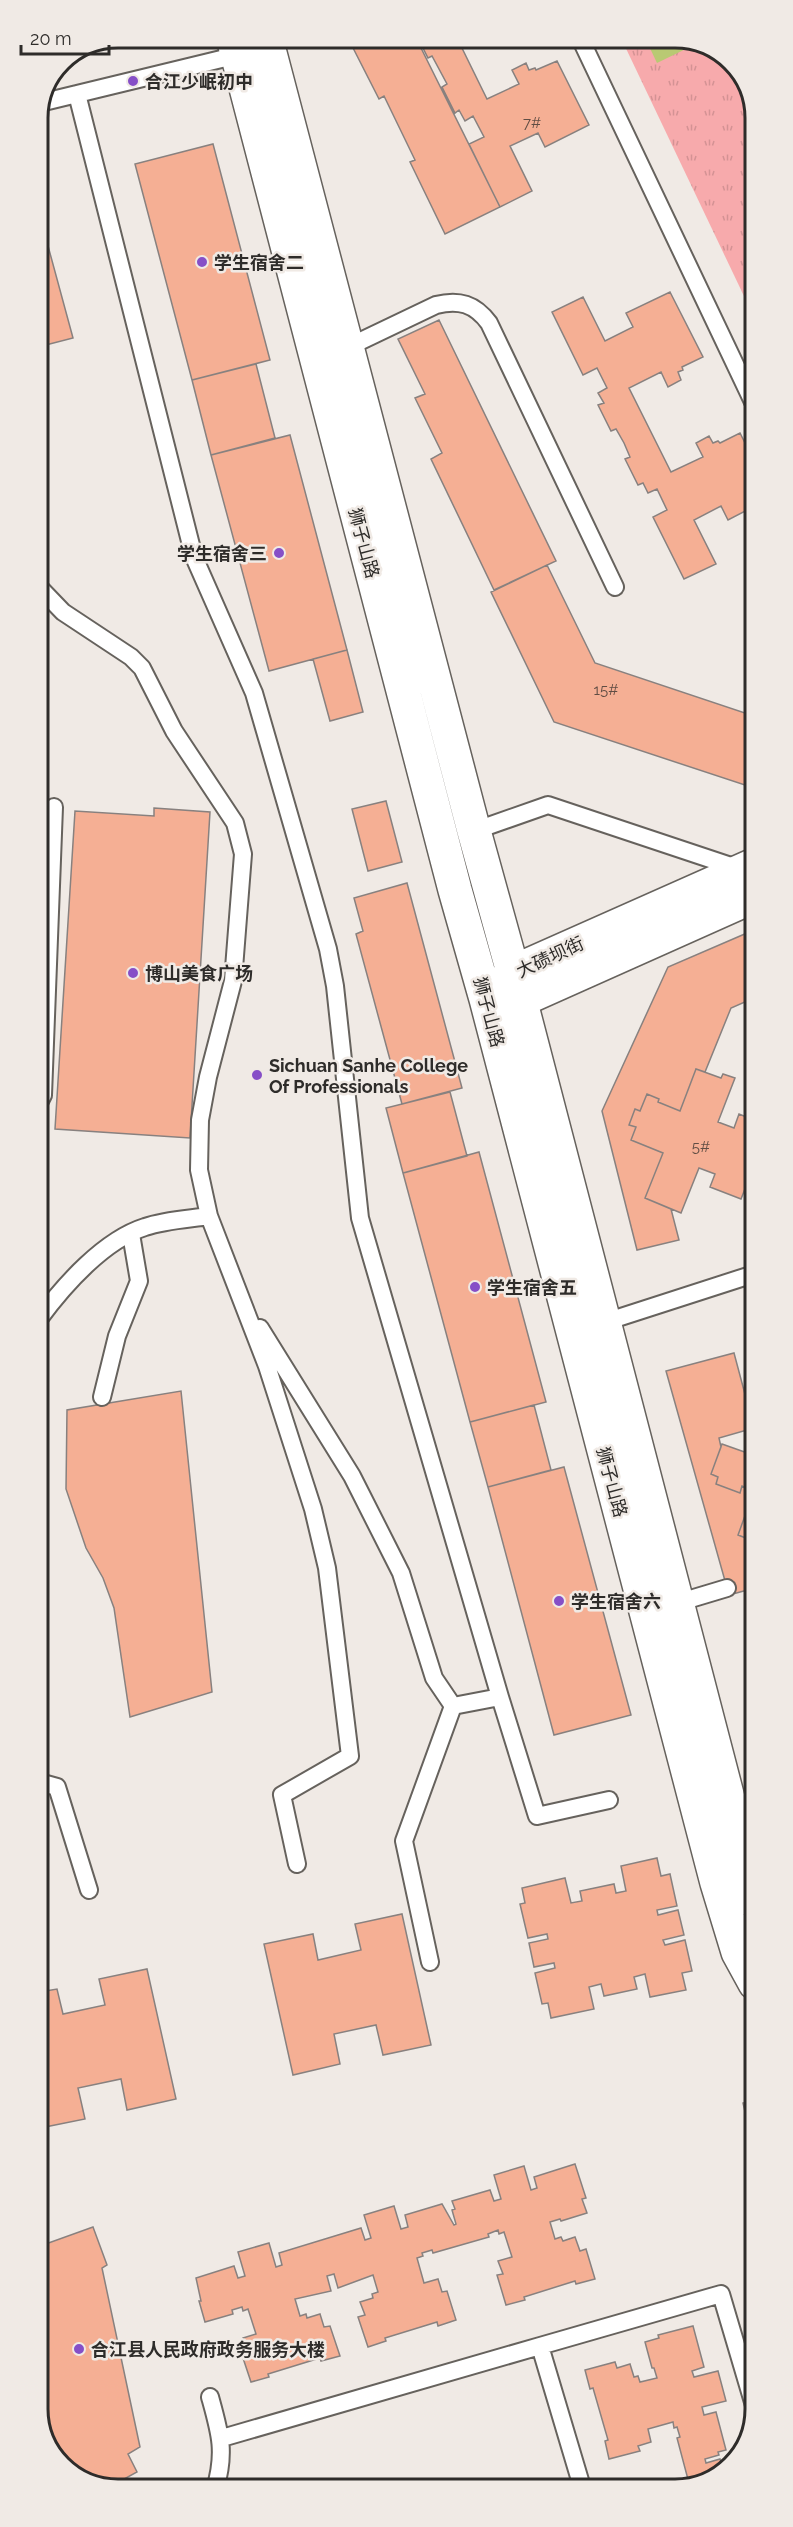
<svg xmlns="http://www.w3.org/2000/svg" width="793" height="2527" font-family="Raleway,'Noto Sans SC',sans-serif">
	<defs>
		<pattern id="grass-tufts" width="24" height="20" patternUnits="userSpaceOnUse" patternTransform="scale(1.5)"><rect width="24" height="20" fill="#f7aaac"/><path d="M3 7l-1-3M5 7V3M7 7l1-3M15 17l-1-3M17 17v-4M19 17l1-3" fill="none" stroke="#d49294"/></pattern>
	</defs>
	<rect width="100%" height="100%" fill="#f0eae5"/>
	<path fill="url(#grass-tufts)" d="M621,38h60l47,19 25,40v218z"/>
	<path fill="#b9c973" d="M661,38h20l15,6 -39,19 -9,-19z"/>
	<path fill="#f5af94" stroke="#88817f" stroke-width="1.5" d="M348,38h68l84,169 -55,27 -35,-72 5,-2 -31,-64 -5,3z
		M418,38h39l30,61 32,-15 -7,-14 14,-7 3,7 6,-2 1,2 21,-9 32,64 -44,22 -7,-14 -28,13 22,45 -32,16 -31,-63 15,-7 -11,-21 -8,5 -6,-11 -4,3 -13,-26 5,-3 -15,-28 -4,2z
		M213,144l57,216 -78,20 -57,-216z
		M38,209l35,129 -35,9z
		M670,292l33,65 -21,10 1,3 -5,2 3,8 -13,7 -7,-15 -32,16 42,84 32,-15 -7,-14 13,-7 4,7 5,-2 2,2 20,-10 13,26v48l-25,13 -7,-14 -27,14 22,44 -32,15 -31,-62 14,-7 -10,-21 -9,4 -5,-10 -5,2 -13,-26 5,-2 -6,-14 -8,-14 -5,2 -13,-26 6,-2 -6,-10 9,-5 -10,-20 -14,7 -31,-63 31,-15 22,44 28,-14 -7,-14z
		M439,320l117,241 -62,29 -63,-131 11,-6 -27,-55 10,-4 -27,-55z
		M256,364l19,74 -64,17 -19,-75z
		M290,435l57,215 -78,21 -58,-216z
		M547,565l48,98 159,53v72l-200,-66 -63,-130z
		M347,650l16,62 -33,9 -17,-62z
		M386,801l16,61 -34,9 -16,-62z
		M154,808l56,4 -20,326 -135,-9 20,-318 79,5z
		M407,883l55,205 -60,16 -46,-170 7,-3 -9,-33z
		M754,930v68l-23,10 -26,64 -9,-3 -16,42 -22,-9 1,-3 -12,-5 -7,17 -5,-2 -6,16 7,2 -5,13 32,13 -18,45 26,11 8,31 -42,10 -35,-139 66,-144z
		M696,1069l25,9 2,-4 12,4 -17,44 16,6 5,-14 15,6v46l-13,33 -31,-12 5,-13 -16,-6 -18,45 -36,-15 18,-45 -32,-13 5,-13 -7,-2 6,-16 5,2 7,-17 12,5 -1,3 22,9z
		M450,1092l17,64 -64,17 -17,-65z
		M479,1152l67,250 -76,20 -67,-249z
		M734,1353l20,75 -35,10 2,9 -10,27 7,3 -2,7 24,9 2,-7 12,5 -16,44 13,5 -2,4 6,2v42l-26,7 -63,-224z
		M181,1391l31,301 -82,25 -16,-109 -11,-30 -17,-30 -20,-59 1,-79z
		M534,1405l17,65 -63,17 -18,-65z
		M722,1444l31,11 -1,3 2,1 1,87 -6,-2 2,-4 -13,-5 16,-44 -12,-5 -2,7 -24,-9 2,-7 -7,-3z
		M564,1467l67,248 -77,20 -66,-248z
		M657,1858l4,18 9,-2 7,32 -20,4 1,5 20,-5 6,25 -21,5 2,5 20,-5 7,31 -10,2 4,17 -36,7 -5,-23 -11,3 3,12 -33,7 -3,-12 -12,3 5,22 -43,9 -3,-15 -6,1 -7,-31 20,-5 -1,-5 -20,4 -5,-24 19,-4 -1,-5 -19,4 -8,-34 5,-1 -3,-15 43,-10 6,25 11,-2 -2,-10 34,-7 2,9 10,-2 -5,-25z
		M402,1914l29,131 -48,10 -7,-30 -42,9 6,30 -47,11 -29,-131 49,-10 5,26 43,-10 -6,-26z
		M147,1969l29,130 -49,11 -6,-31 -43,9 7,31 -45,9v-136l17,-3 6,25 42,-9 -6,-26z
		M755,2100v32l-5,1 -7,-30z
		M575,2164l11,34 -4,1 5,14 -26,8 -1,-2 -10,3 5,17 6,-2 2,4 12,-4 5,14 6,-2 9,30 -19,5 -1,-3 -51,16 1,3 -19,5 -9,-30 6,-1 -5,-13 14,-4 -8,-25 -5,2 -1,-4 -10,4 1,3 -56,16 -1,-3 -10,3 1,3 -6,2 7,25 14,-4 4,13 5,-1 9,29 -18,6 -1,-4 -52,16 1,3 -18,6 -10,-30 7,-2 -5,-13 13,-4 -1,-4 6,-2 -5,-17 -35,13 -4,-14 -7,2 4,15 -36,8 5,17 6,-2 1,4 13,-4 4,13 6,-1 10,30 -19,5 -1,-3 -52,16 1,3 -18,5 -10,-30 6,-1 -4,-13 13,-4 -8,-25 -5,2 -1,-4 -10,3 1,4 -28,8 -6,-21h2l-5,-23 38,-12 4,12 7,-2 -7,-24 31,-9 7,24 6,-2 -3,-12 82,-25 4,12 6,-2 -7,-23 30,-9 7,23 7,-2 -3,-12 37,-11 12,21 2,-1 -4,-14 3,-1 -3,-8 38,-11 4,11 7,-2 -7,-24 30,-9 7,24 6,-2 -3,-11z
		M93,2227l14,38 -5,3 38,179 -12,7 9,18 -29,16 -43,-18 -25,-40v-184z
		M693,2326l11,41 -12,4 2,6 24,-6 8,30 -24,6 2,8 12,-3 10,38 -8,2 1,3 -14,4 1,4 14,-4 1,3 8,-3 1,5 -34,23h-6l-13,-49 3,-1 -3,-10 -3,1 -1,-6 -25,7 3,13 -13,4 2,5 -31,8 -4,-18 3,-1 -15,-52 -3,1 -5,-19 30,-8 2,6 13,-4 4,13 4,-1 2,6 17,-4 -3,-10h-2l-7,-26 14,-4 -1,-3z"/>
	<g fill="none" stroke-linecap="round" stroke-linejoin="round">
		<defs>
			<path id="lane" d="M580,38l173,364
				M77,94l117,463 60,136 74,256 7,37 25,232 140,479 37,119 72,-16
				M44,102l198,-48
				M344,349l92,-44c23,-6 39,-1 53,18l126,264
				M38,586l25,26 68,45 11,11 32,63 61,92 8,31 -10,127 -25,96 -8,43 -1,50 10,46
				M474,831l74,-26 192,64
				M39,1103l4,-8 11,-288
				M39,1319c25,-34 65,-79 106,-92 20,-7 44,-8 64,-11l58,150 46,143 14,59 23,188 -68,39 15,69
				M599,1324l155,-50
				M260,1328l92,148 49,97 33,105 19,28 47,-9
				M102,1397l15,-61 22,-55 -8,-47
				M677,1603l50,-15
				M39,1782l18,5 32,103
				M430,1962l-26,-121 49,-135
				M540,2346l181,-52 34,115
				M210,2397c10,36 16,55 5,92
				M222,2438l318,-92 42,141"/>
			<path id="secondary" d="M233,38l222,852 31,109 231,884 21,69 17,31
				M266,38l208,793 39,141 242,930
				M498,987l15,-15 241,-107
				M497,1000l22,1 235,-105"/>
		</defs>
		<use href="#lane" stroke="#66625d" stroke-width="20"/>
		<use href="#secondary" stroke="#66625d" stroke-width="36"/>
		<use href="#lane" stroke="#fff" stroke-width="16"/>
		<use href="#secondary" stroke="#fff" stroke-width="33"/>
	</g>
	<g fill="#864fc7" stroke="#f0eae5" stroke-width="2">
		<circle cx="133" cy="81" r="6"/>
		<circle cx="202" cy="262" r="6"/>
		<circle cx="279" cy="553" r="6"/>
		<circle cx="133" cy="973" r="6"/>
		<circle cx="257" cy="1075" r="6"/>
		<circle cx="475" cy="1287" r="6"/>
		<circle cx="559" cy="1601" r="6"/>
		<circle cx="79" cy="2349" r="6"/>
	</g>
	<g text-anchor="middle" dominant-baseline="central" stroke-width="5" stroke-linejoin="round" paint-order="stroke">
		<g font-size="15" fill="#604d44">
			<text x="532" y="123">7#</text>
			<text x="606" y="690">15#</text>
			<text x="701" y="1147">5#</text>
		</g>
		<g font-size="18" font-weight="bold" fill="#2e2c2a" stroke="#f0eae5" text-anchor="start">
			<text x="145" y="81">合江少岷初中</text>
			<text x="214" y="262">学生宿舍二</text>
			<text x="267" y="553" text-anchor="end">学生宿舍三</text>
			<text x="145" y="973">博山美食广场</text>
			<text x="269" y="1065">Sichuan Sanhe College<tspan x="269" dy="21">Of Professionals</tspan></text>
			<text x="487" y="1287">学生宿舍五</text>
			<text x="571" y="1601">学生宿舍六</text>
			<text x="91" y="2349">合江县人民政府政务服务大楼</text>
		</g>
		<g font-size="18" fill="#2e2c2a" stroke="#f0eae5">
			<text transform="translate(364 543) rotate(75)">狮子山路</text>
			<text transform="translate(550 957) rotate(-25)">大碛坝街</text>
			<text transform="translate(489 1012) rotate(75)">狮子山路</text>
			<text transform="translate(612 1482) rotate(75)">狮子山路</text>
		</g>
	</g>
	<path d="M0 0H793V2527H0ZM118 48H675A70 70 0 0 1 745 118V2409A70 70 0 0 1 675 2479H118A70 70 0 0 1 48 2409V118A70 70 0 0 1 118 48Z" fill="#f0eae5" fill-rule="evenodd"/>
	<path fill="none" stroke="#2e2c2a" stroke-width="3" d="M118 48H675A70 70 0 0 1 745 118V2409A70 70 0 0 1 675 2479H118A70 70 0 0 1 48 2409V118A70 70 0 0 1 118 48Z"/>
	<path d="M21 45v9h88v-9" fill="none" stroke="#2e2c2a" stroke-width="3"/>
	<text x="30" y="45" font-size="18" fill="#2e2c2a" stroke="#f0eae5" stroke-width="4.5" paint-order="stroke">20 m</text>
</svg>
